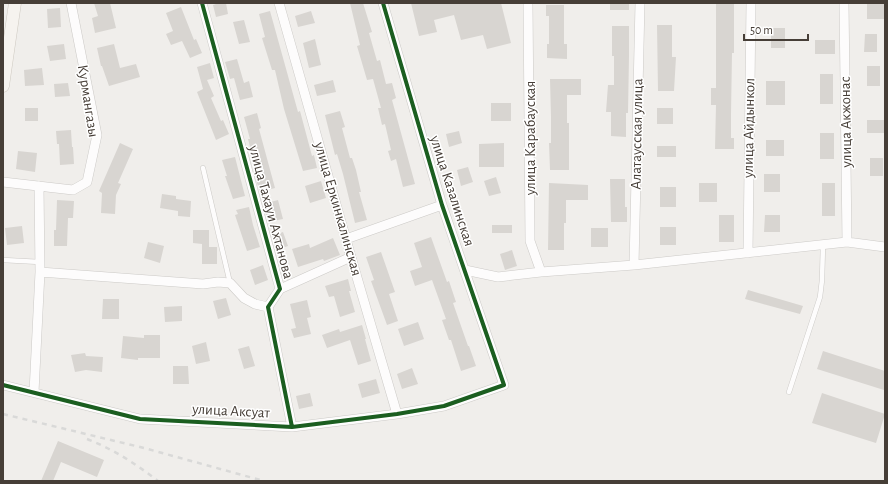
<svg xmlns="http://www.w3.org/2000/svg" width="888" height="484" font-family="'Alegreya Sans',sans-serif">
	<rect width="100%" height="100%" fill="#f0eeeb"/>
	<path fill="#d8d5d1" d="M94,3h16l6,25 -21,5 -3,-15 6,-2z
		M219,3h7l2,11 -12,3 -3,-12z
		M350,3h13l9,29 -3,1 8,28 3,-1 6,24 6,-1 4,15 -4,2 23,84 -12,3 -7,-28 -5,2 -3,-10 3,-1 -6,-26 -3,1 -4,-17h3l-8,-29 -6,1 -10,-34 3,-1z
		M411,3h90l10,40 -24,6 -4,-14 -22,5 -7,-25 -20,5 3,12 -18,4z
		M610,3h19v7h-19z
		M716,3h18v50h-2l-1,61v24h3v11h-19l1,-44h-5v-17h5z
		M867,4h18v15h-18z
		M546,5h18v39h3v15l-20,-1v-14h2v-28h-3z
		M181,7l13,33 2,-1 6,14 -12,5 -8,-17 -11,4 -5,-11 7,-3 -7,-18z
		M60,8l1,19 -13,1 -1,-19z
		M270,11l28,101 2,-1 12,45 2,-1 3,13 -14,3 -19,-62 -9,-39h-3l-10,-32 3,-1 -6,-23z
		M311,11l4,12 -17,4 -3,-11z
		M244,20l6,22 -11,2 -6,-22z
		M657,25h15v32h4l-2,34h-16z
		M612,26h17v30l-1,57h-2v24l-15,-1v-24h-5l2,-27h6v-29h-2z
		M771,28h14v20h-14z
		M865,34h12v18h-13z
		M315,39l6,26 -12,3 -6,-25z
		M815,40h20v14h-20z
		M64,44l2,15 -16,2 -3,-15z
		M114,44l6,24 16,-4 4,13 -31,9 -7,-20h-1l-4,-18z
		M237,59l7,24 5,-2 4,16 -13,3 -6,-22 -4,1 -5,-17z
		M210,63l4,15 -7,2 7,16 -3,2 10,23 2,-1 6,14 -13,6 -19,-48 6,-3 -6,-22z
		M867,66h13v20h-13z
		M42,68l2,17 -19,1 -1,-16z
		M820,74h13v30h-13z
		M550,79h31v16h-14v28h2v47h-19l-1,-27h2v-26z
		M333,80l3,12 -19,4 -3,-11z
		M766,81h19v24h-19z
		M68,83l2,13 -15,1 -1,-13z
		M491,103h20v18h-20z
		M25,108h13v13h-13z
		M657,108h16v16h-16z
		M340,111l5,16 -3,1 8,30h2l4,12 5,22h-2l8,28 -12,3 -12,-49 -6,-20 -2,1 -10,-40z
		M257,113l4,15 -2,1 16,59 -15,4 -4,-12h2l-6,-22h1l-5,-19h2l-6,-22z
		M867,120h18v13h-18z
		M71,130l1,17h1l1,17 -14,1 -1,-21h-2l-1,-13z
		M459,131l3,12 -13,4 -3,-13z
		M820,133h14v26h-14z
		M766,140h18v16h-18z
		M120,143l13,6 -15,34 3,1 -5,11 -1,19 -14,-1 1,-20 -3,-2z
		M504,143v24h-25v-23z
		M657,146h19v11h-19z
		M18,151l19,2 -2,19 -19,-3z
		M235,157l10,39 -12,3 -8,-23h2l-5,-16z
		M870,158h13v18h-13z
		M468,167l5,15 -12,4 -4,-16z
		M764,174h16v18h-16z
		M496,177l5,16 -12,3 -5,-15z
		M610,179h15v28h2v15h-16z
		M321,181l5,17 -16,5 -5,-17z
		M549,183l39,2v15h-22v23h-2v27h-16z
		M699,183h18v19h-18z
		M822,183h13v33h-13z
		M660,187h16v20h-16z
		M162,194l14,2v3l15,2 -1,16 -12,-1v-5l-18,-3z
		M57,200l17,1 -1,17h-5l-1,28h-13v-16h2z
		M278,200l5,19 -15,3 -5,-18z
		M249,207l4,18 7,22 -13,4 -12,-36 3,-1 -2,-4z
		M719,215h15v27h-15z
		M765,215h15v17h-16z
		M492,225h20v8h-20z
		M22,226l2,17 -17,2 -2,-17z
		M660,227h16v18h-16z
		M591,228h17v19h-17z
		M193,230h16v17h8v17h-15v-20l-9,-1z
		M283,232l5,14 -12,4 -4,-14z
		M431,237l16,45 2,-1 7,21 -3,1 15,43h1l7,20 -15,5 -10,-31h-2l-7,-20 4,-1 -14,-39 -17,6 -5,-15 12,-4 -8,-24z
		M333,238l7,17 -16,6 -1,-2 -25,8 -6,-18 17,-5 1,4z
		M148,242l16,4 -4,17 -16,-5z
		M512,250l5,16 -12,4 -5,-16z
		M381,252l14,40 -6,2 9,27 -11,4 -16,-44 3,-1 -8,-23z
		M263,265l5,15 -13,5 -5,-15z
		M348,279l3,12h-2l6,21 -15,5 -6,-21 -5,1 -4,-11z
		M748,290l55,16 -3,8 -55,-15z
		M226,298l5,17 -13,4 -5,-18z
		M103,299h16v20h-17z
		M307,300l4,17 -4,1 4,16 -17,4 -3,-9 5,-1 -6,-24z
		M182,306v15l-17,1 -1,-15z
		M418,322l6,17 -20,7 -6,-17z
		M362,325l4,14h-1l6,22 -13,4 -8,-25 -23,8 -5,-13 17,-6 1,3z
		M144,335h16v23h-22v2l-17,-2 2,-22 21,2z
		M206,342l4,19 -14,3 -4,-18z
		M249,346l6,20 -11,3 -6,-20z
		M823,351l62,20v14l-1,5 -67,-21z
		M85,353l1,3 17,1 -1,15 -16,-2 -11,2 -4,-17z
		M173,366h15l1,18h-16z
		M412,368l6,16 -16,5 -5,-15z
		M376,379l4,14 -18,5 -4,-14z
		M310,393l3,13 -14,3 -3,-13z
		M822,393l63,21 -9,29 -64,-20z
		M58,441l46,19 -7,17 -36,-15 -8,19h-12z"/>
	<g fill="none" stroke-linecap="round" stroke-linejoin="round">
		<defs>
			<path id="lane" d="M203,168l27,115
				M3,260l37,2
				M789,392l31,-95 2,-17 1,-35"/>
			<path id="street" d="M202,3l78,286 -12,18 24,120
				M279,3l72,254 46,157
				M528,3l2,238 11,31
				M844,3l3,239
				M3,182l70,8 14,-8 10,-47 -26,-132
				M39,186l1,86 163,12 15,-2 12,1 14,15 11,6 13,3
				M346,239l96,-34
				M748,253l3,-250
				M634,265l6,-262
				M465,270l33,7 43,-5 93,-7 213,-23 38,5
				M280,289l71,-32
				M3,385l137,34 152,8 105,-13 47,-8 60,-21 -62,-180 -59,-202
				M34,392l6,-120"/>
			<path id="secondary" d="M3,86l12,-83"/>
		</defs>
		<use href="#lane" stroke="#cccac7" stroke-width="5.5"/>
		<use href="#street" stroke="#cccac7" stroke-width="10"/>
		<use href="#secondary" stroke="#cfcac2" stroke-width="13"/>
		<use href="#lane" stroke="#fdfcfc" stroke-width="4.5"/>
		<use href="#street" stroke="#fdfcfc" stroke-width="9"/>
		<use href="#secondary" stroke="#f6f3ef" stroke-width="12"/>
		<path stroke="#d9d9d8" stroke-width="2.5" stroke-dasharray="5 5" stroke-linecap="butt" d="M3,414l141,34 120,33
			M87,439c26,10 49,25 71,42"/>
		<defs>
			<path id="cycleway" d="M202,3l78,286 -12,18 24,120
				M3,385l137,34 152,8 105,-13 47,-8 60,-21 -62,-180 -59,-202"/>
		</defs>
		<use href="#cycleway" stroke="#fff" stroke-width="6"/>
		<use href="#cycleway" stroke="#1b5e20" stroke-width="4"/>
	</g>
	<g text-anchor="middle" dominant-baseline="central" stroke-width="3" stroke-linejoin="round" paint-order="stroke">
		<g font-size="15" fill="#463e37" stroke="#fff">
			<text transform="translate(88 101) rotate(81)">Курмангазы</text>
			<text transform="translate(846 122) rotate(-91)">улица Акжонас</text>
			<text transform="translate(749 128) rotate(-89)">улица Айдынкол</text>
			<text transform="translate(637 134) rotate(-89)">Алатаусская улица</text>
			<text transform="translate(530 138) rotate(-90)">улица Карабауская</text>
			<text transform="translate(452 191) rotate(72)">улица Казалинская</text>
			<text transform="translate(338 209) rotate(74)">улица Еркинкалинская</text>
			<text transform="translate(271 212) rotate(75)">улица Тахауи Ахтанова</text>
			<text transform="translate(231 411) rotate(3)">улица Аксуат</text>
		</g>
	</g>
	<rect width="888" height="484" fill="none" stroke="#463e37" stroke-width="8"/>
	<path d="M744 34v6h64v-6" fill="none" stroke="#463e37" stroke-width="2"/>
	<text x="750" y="34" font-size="12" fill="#463e37" stroke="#ffffff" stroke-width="3" paint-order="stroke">50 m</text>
</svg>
